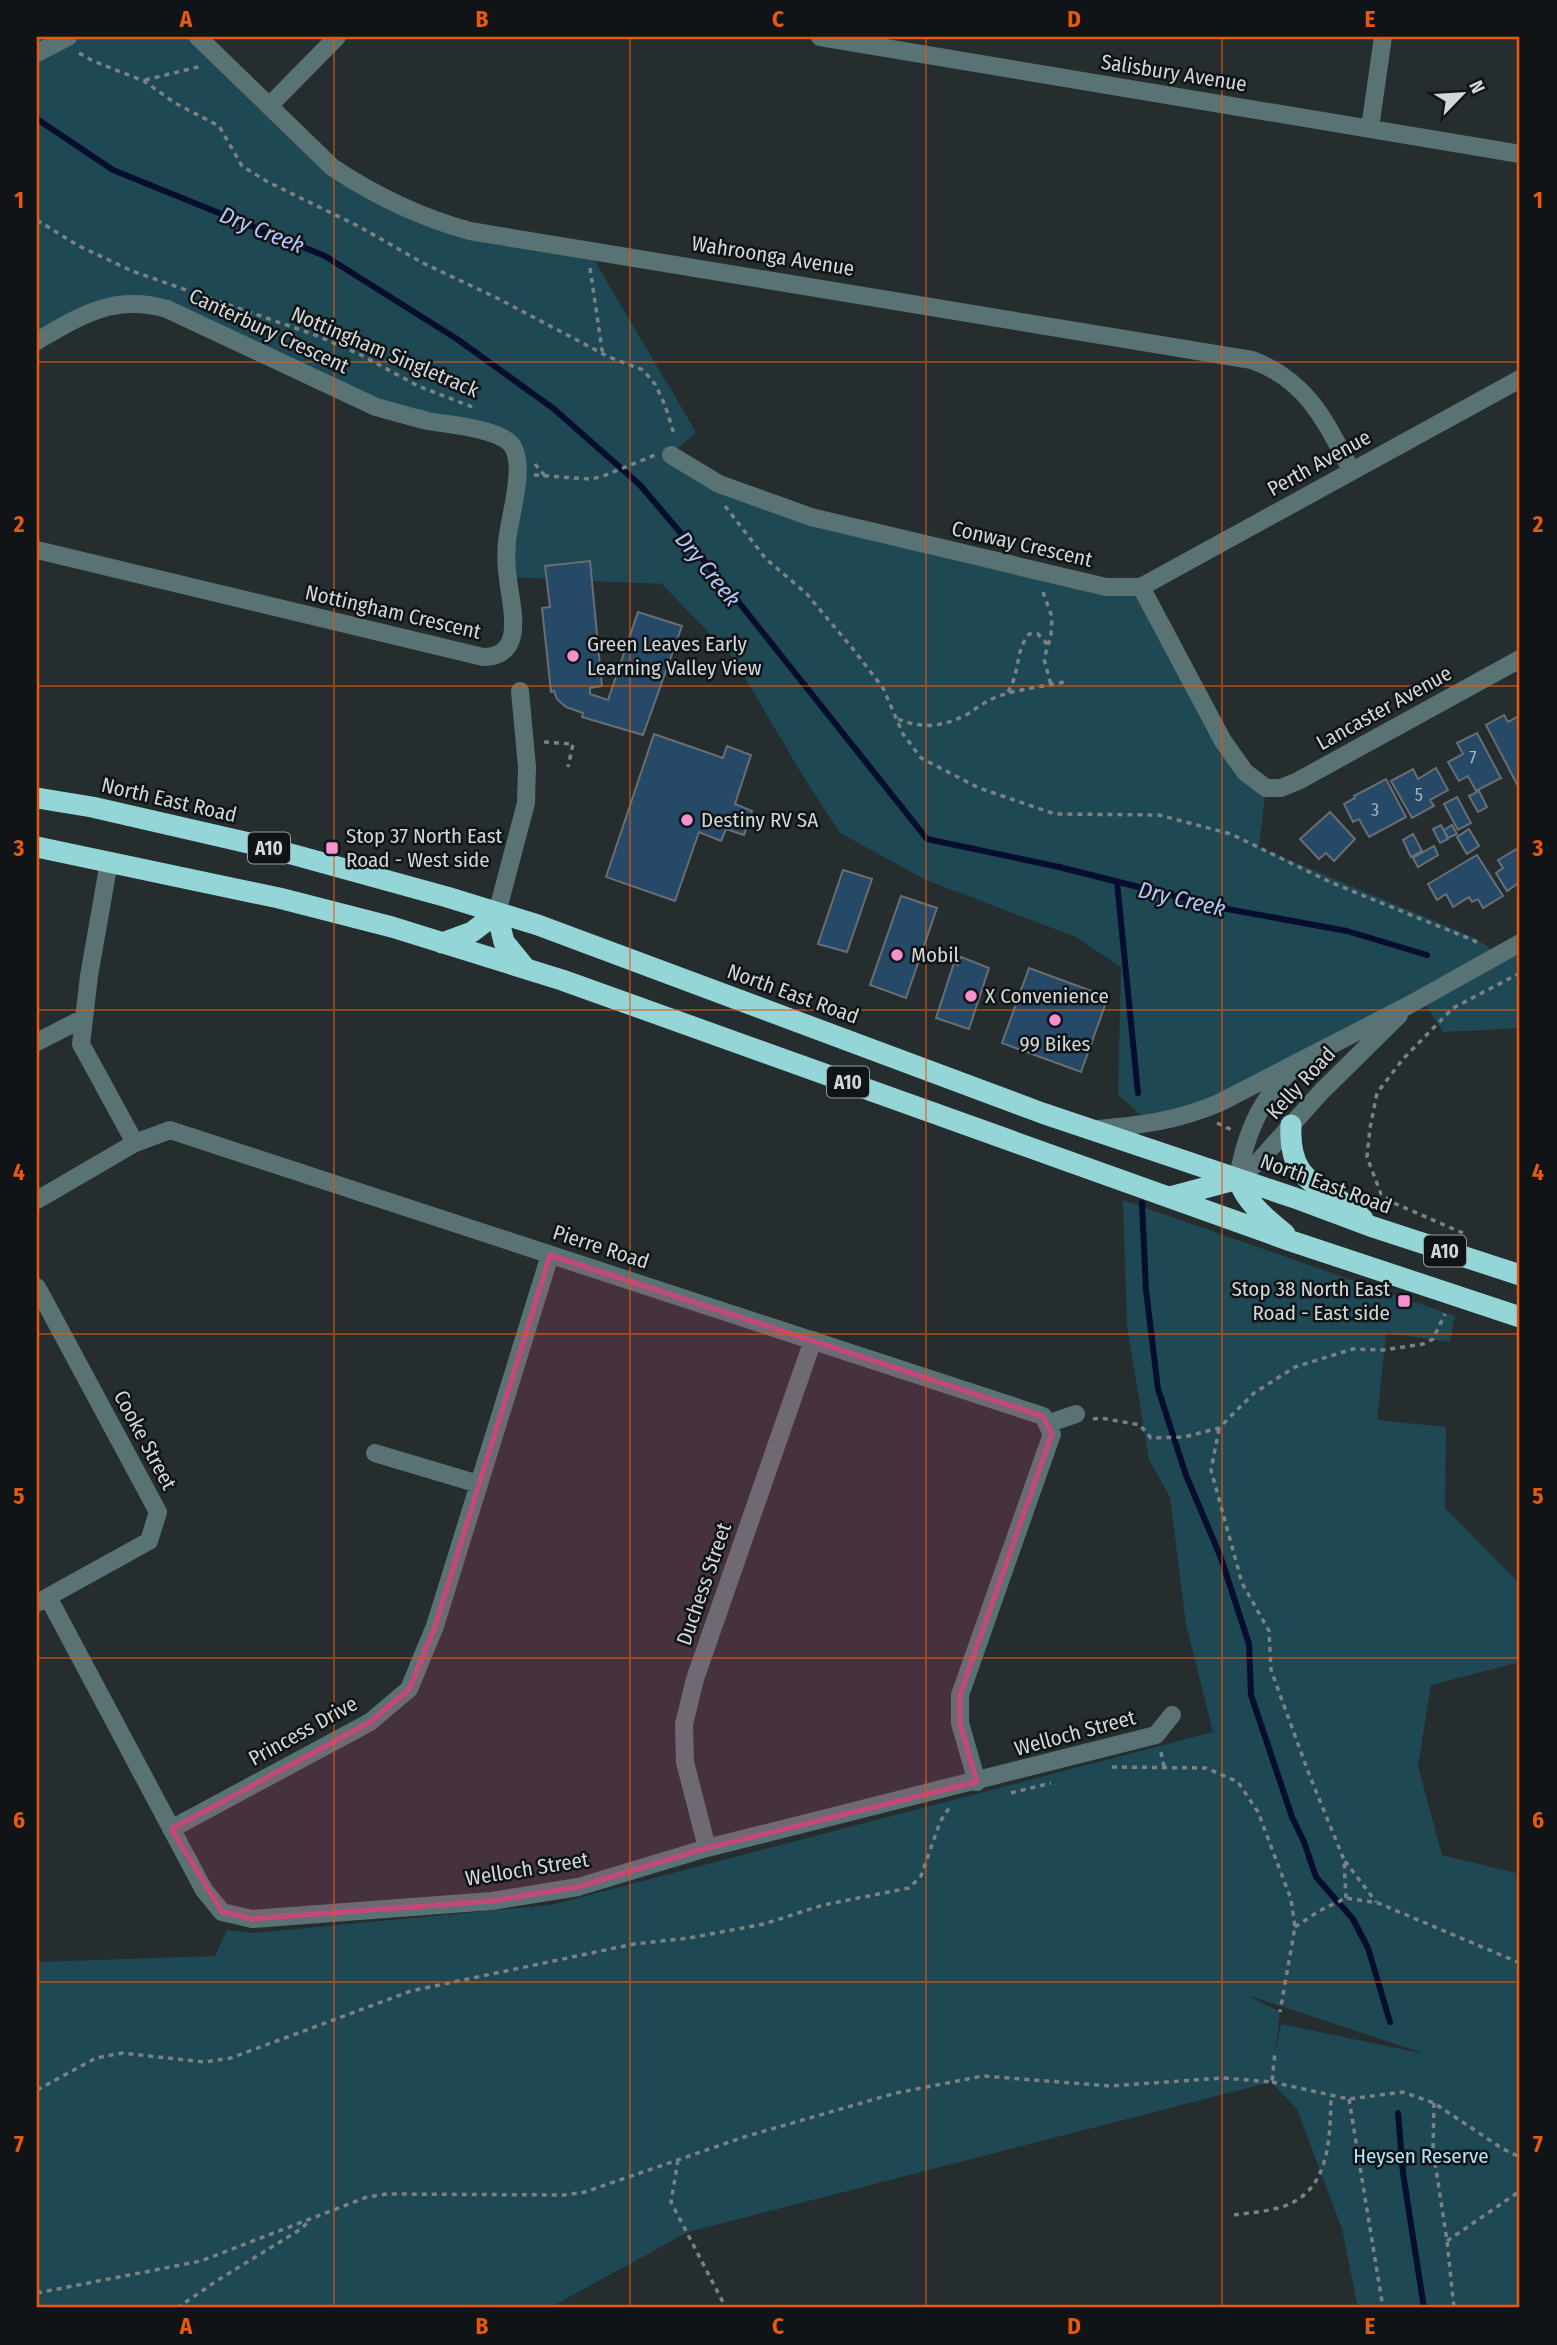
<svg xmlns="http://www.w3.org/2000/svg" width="1557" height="2345" font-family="'Fira Sans Condensed',sans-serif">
	<rect width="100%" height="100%" fill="#252d2f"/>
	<path fill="#1f4855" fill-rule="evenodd" d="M37,37h161l115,112 117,69 157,30 109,184 -25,23 65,36 405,96 82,154 43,47 -7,59 216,91 24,17 21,-12v85l-77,4 -22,-34 -115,59 -155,67 -33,-29 3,-128 -45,-30 -150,-57 -86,-47 -37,-57 -69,-117 -72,-75 -155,-7 3,-133 -99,-27 -268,-114 -100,34 -6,-11z
		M1123,1200l332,116 -5,26 -64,-9 -9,87 69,7 -1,81 75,76v78l-89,23 -13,81 24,89 78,19v434h-162l-16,-79 -45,-120 -26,-27 -583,150 -139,76h-512v-346l178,-6 12,-26 27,3 297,-28 662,-173 -27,-108 -16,-127 -21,-37 -22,-134zM1247,1995l173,57v1l-139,-29 -6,30 5,-42z"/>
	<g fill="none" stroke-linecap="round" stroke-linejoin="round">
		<path stroke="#070d2e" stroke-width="6" d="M37,119l76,51 212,86 132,83 97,70 86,76 89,105 198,249 132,28 163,41 125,23 80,24
			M1117,882l21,211
			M1142,1203l4,87 12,99 28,86 35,83 28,86 2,51 41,122 12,25 12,35 37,42 15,29 22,74
			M1398,2113l5,60 21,135"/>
	</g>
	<path fill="#254967" stroke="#686e74" stroke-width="2" d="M590,561l12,125 -12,2v6l18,6 30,-88 44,14 -39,109 -61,-18 1,-4 -17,-6 -9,-8 -3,-8 -3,1 -9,-84 8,-1 -5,-41z
		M1504,715l4,7 11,-6 1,4 -1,68 -33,-63z
		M1477,733l24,45 -25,13 -8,-15 -9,5 -11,-19 15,-8 -6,-11z
		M654,734l69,24 4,-12 24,9 -16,49 17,7 -8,24 -18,-6 -5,12 -22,-9 -24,69 -69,-24z
		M1436,768l12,22 -18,10 4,6 -22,12 -21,-37 22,-12 5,10z
		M1386,779l20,38 -37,20 -10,-18 -6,3 -9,-18 11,-6 -1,-2z
		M1479,791l8,16 -9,5 -9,-16z
		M1457,797l14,26 -13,7 -14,-26z
		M1330,812l25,27 -21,22 -8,-8 -7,6 -19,-20z
		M1441,825l7,14 -8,4 -7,-14z
		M1452,825l5,9 -9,4 -4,-8z
		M1469,829l10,17 -12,8 -10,-17z
		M1413,834l9,17 -11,6 -8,-17z
		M1434,846l4,9 -20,12 -5,-9z
		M1520,847v35l-13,9 -11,-18 7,-5 -5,-8z
		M1477,855l26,41 -20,12 -5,-9 -6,3 -3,-5 -16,10 -7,-13 -9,6 -9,-16z
		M843,870l29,9 -25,73 -29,-8z
		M901,896l36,12 -31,90 -36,-13z
		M961,957l28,11 -20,61 -33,-11 18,-55 4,2z
		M1029,968l79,29 -27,75 -79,-29z"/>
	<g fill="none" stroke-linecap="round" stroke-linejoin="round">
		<path stroke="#7b8283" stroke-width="3.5" stroke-dasharray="5 5" stroke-linecap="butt" d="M79,53l14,8 51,20 31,22 44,23 23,40 26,16 92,45 63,36 74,35 112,59 34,13 12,14 10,21 10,32
			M145,80l57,-14
			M37,220l40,25 55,26 186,65 43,19 57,31 57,22
			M590,268l12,82 2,3
			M535,464l10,12
			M534,475l55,4 12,-2 54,-22
			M725,506l41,53 40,34 47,56 30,39 20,46 18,24 58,30 76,26 104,1 72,19 99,48 145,59 4,6
			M1043,592l9,25 -1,18 -7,24 7,26
			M1008,692c12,-19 7,-41 21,-58h9l9,10
			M898,719c24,10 44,8 68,-4 10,-6 18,-13 28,-17 22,-9 48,-11 70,-16
			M544,742l29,2 -5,23
			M1217,1123l15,7
			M1463,1233l-67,-29 -15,-10 -14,-37 3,-29 7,-35 26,-34 50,-51 67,-35
			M1093,1419l8,-1 39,7 11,13 33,-1 35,-9 35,-35 41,-26 58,-18 30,1 40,-6 10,-5 12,-25
			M1219,1429l-8,41 31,113 27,48 2,39 38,104 35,86 2,38
			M1161,1752l3,15
			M1112,1767l94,1 32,14 20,30 33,87 4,28 -15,85
			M1011,1793l40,-10
			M1345,1861l31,41
			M1295,1927l24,-16 27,-13 32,5 142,60
			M1272,2082l77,17 54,-7 31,11 69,46 17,8
			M37,2090l59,-32 26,-5 82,9 27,-4 180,-67 223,-47 55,-6 75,-14 59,-19 86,-17 12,-12 19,-54 9,-14 3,-1
			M1349,2099l34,209
			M1434,2103l-1,46 14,92 7,67
			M678,2160l-7,42 55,106
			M1234,2215c20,-3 46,-4 63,-15 34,-21 33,-69 34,-104
			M1447,2241l73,-50
			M37,2293l164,-32 166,-64 20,-3 177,1 21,-3 159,-55 152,-44 87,-17 127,10 113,-8 49,4 3,-30
			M177,2308l41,-28 83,-51 8,-8"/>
		<path stroke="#597273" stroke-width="18" d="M198,37l134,130c42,28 90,51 138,64l782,129c55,20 74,62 99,110
			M820,37l700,117
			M37,53l31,-16
			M269,106l68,-69
			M1370,128l13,-91
			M37,341c44,-26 77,-47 130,-32l209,98c18,5 35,10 52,14 22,4 66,7 82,22 18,19 -1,74 -3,99 -1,12 -1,25 1,37 3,28 19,77 -25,78l-446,-107
			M671,455l48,29 92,33 295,70h35l82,154 22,31 21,16h15l17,-7 222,-122
			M1141,587l379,-208
			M497,913l29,-110 1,-36 -7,-76
			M37,1042l47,-24
			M1097,1129c46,-4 79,-8 122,-26l190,-98 111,-62
			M135,1143l35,-13 873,286 9,18 -92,261v28l17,59
			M1238,1179l21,-18 63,-70 77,-76
			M1238,1179c6,-40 22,-80 53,-108
			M37,1200l98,-57 -54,-99 8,-68 20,-114
			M37,1287l121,225 -9,29 -112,62
			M1047,1424l29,-10
			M375,1453l104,31
			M48,1597l156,293 18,22 30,7 240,-18 86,-14 129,-39 449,-113 16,-20
			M171,1829l199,-107 39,-33 26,-63 115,-371
			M707,1848l-22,-86 -1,-38 11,-45 118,-339"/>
		<path stroke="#94d6d7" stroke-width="21" d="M37,798l55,9 170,39 185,51 91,28 504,188 253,85 75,28 150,49
			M37,847l242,51 113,29 170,53 729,261 229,76
			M497,913l7,29 22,27
			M442,943l30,-11 25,-19
			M1291,1125c-3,65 35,56 72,94
			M1238,1179c8,24 28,39 47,55
			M1170,1197l68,-18"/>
	</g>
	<path fill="#c6487a" fill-opacity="0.2" stroke="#c6487a" stroke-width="5" stroke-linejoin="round" d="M550,1255l493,161 9,18 -92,261v28l17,59 -270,66 -129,39 -86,14 -240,18 -30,-7 -51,-83 199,-107 39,-33 26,-63z"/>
	<path fill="none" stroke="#e8590c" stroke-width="2" stroke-opacity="0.55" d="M334,37v2271M630,37v2271M926,37v2271M1222,37v2271M37,362h1483M37,686h1483M37,1010h1483M37,1334h1483M37,1658h1483M37,1982h1483"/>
	<g fill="#f690cf" stroke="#111416" stroke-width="2.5">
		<circle cx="573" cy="656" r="7"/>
		<circle cx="687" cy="820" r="7"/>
		<rect x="325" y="841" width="14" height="14" rx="3.5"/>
		<circle cx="897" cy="955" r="7"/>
		<circle cx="971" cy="996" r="7"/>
		<circle cx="1055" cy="1020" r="7"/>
		<rect x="1397" y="1294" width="14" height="14" rx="3.5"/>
	</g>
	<g text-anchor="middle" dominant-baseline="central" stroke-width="5" stroke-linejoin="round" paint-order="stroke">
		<g font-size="18" fill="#a7b4bc">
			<text x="1473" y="758">7</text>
			<text x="1419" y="795">5</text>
			<text x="1375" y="810">3</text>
		</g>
		<g fill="#111416" stroke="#989d9e" stroke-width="2">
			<rect x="248" y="832.5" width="42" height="31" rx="5"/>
			<rect x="827" y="1066.5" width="42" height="31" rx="5"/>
			<rect x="1424" y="1235.5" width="42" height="31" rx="5"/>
		</g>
		<g font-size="19" font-weight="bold" fill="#d2d8d9">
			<text x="269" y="848">A10</text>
			<text x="848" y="1082">A10</text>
			<text x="1445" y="1251">A10</text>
		</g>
		<g font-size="21" fill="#d2d8d9" stroke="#111416">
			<text transform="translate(1174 73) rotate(9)">Salisbury Avenue</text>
			<text transform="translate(773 256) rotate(9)">Wahroonga Avenue</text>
			<text transform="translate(269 331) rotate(25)">Canterbury Crescent</text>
			<text transform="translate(385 352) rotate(23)">Nottingham Singletrack</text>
			<text transform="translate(1319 463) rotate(-29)">Perth Avenue</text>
			<text transform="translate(1022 544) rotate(13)">Conway Crescent</text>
			<text transform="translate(393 612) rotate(13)">Nottingham Crescent</text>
			<text transform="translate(1384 708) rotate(-29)">Lancaster Avenue</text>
			<text transform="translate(169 800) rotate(13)">North East Road</text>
			<text transform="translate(793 994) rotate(20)">North East Road</text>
			<text transform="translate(1301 1083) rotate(-47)">Kelly Road</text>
			<text transform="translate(1326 1184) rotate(20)">North East Road</text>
			<text transform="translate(601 1247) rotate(18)">Pierre Road</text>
			<text transform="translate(145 1440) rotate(62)">Cooke Street</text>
			<text transform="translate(704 1584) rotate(-71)">Duchess Street</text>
			<text transform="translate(303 1731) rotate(-29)">Princess Drive</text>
			<text transform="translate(1075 1733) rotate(-15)">Welloch Street</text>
			<text transform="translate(527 1869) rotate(-9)">Welloch Street</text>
		</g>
		<g font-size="21" fill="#d2d8d9" stroke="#111416" text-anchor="start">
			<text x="587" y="644">Green Leaves Early<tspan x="587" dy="24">Learning Valley View</tspan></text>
			<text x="701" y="820">Destiny RV SA</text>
			<text x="346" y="836">Stop 37 North East<tspan x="346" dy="24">Road - West side</tspan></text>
			<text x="911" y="955">Mobil</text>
			<text x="985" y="996">X Convenience</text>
			<text x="1055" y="1044" text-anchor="middle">99 Bikes</text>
			<text x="1390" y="1289" text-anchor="end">Stop 38 North East<tspan x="1390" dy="24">Road - East side</tspan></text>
		</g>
		<g font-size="21" fill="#b2e5f7" stroke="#111416">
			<text x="1421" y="2156">Heysen Reserve</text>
		</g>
		<g font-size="23" font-style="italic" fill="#b3c5fa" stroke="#111416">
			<text transform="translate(262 230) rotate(22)">Dry Creek</text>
			<text transform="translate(708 569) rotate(51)">Dry Creek</text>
			<text transform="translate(1182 899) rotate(13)">Dry Creek</text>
		</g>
	</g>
	<rect width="1557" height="2345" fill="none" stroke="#111416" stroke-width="77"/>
	<g transform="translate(1462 94) rotate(65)" stroke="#111416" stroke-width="5" paint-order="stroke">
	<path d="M0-5L12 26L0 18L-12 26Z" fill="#d2d8d9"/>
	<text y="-10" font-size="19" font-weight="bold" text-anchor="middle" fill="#d2d8d9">N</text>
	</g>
	<rect x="38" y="38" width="1480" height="2268" fill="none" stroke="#e8590c" stroke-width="2.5"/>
	<g font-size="23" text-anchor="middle" font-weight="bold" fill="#e8590c">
		<text x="186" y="27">A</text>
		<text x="482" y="27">B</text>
		<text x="778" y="27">C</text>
		<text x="1074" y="27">D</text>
		<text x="1370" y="27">E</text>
		<text x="19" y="208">1</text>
		<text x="1538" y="208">1</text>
		<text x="19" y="532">2</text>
		<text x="1538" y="532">2</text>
		<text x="19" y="856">3</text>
		<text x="1538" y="856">3</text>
		<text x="19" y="1180">4</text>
		<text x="1538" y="1180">4</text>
		<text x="19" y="1504">5</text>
		<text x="1538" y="1504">5</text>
		<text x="19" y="1828">6</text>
		<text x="1538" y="1828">6</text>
		<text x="19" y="2152">7</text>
		<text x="1538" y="2152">7</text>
		<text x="186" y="2334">A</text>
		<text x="482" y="2334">B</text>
		<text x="778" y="2334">C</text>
		<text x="1074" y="2334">D</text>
		<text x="1370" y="2334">E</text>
	</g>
</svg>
